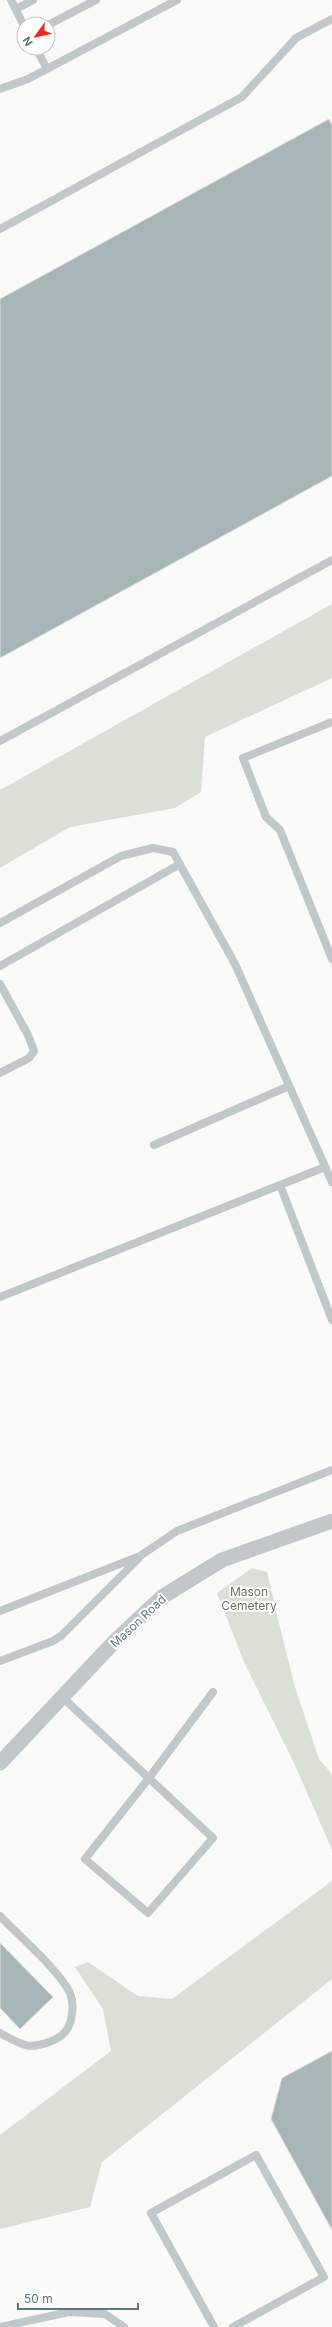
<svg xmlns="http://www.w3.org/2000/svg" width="332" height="2327" font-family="Inter,sans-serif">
	<rect width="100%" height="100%" fill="#fafaf8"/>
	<path fill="#dbe0d6" d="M332,604v74l-127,59 -4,55 -26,16 -105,19 -70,41v-78z
		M252,1568l15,4 7,29 3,4 -2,2 20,80 24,72 13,15v76l-37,-85 -51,-103 -27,-69z
		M332,1881v98l-230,183 -12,45 -90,22v-94l111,-84 -8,-42 -28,-42 13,-5 50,34 34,3z"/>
	<path fill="#a7b5b8" stroke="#dcdcda" d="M329,119l3,6v351l-332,182v-359z
		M0,1943l53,54 -33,32 -20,-21z
		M332,2051v179l-61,-111 11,-41z"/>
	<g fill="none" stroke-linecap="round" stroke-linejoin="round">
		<path stroke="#c0c8ca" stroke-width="8" d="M11,0l13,26
			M16,9l17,-9
			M48,25l48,-25
			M36,48l11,21
			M0,89l28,-10 149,-79
			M0,229l242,-132 54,-59 36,-19
			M332,722l-89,36 23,59 14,13 52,129
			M0,741l332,-181
			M0,923l121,-67 32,-8 20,4 62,112 97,218
			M0,966l180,-102
			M0,984l28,51 6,16 -5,7 -29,15
			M154,1145l135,-59
			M280,1185l52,135
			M0,1297l325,-130
			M0,1611l140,-55 37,-25 155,-61
			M0,1661l53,-20 8,-5 77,-77
			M62,1697c51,47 101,94 151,141l-65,75 -63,-54 64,-81 64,-86
			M0,1916c19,20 59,54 70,77 4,10 3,18 1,27 -2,9 -9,17 -17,20 -25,11 -32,5 -54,-7
			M0,2327l69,-15 36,2 19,13
			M214,2327l-63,-114 105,-58 68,122 -91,50"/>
		<path stroke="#c0c8ca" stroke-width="15" d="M0,1763l115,-122 47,-44 60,-37 110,-39"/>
	</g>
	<g text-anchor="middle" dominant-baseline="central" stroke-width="4" stroke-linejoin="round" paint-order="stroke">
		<g font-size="12" fill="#67775e" stroke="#fff">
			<text x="249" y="1591">Mason<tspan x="249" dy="14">Cemetery</tspan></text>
		</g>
		<g font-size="12" fill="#5e787f" stroke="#fff">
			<text transform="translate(138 1621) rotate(-43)">Mason Road</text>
		</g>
	</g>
	<g transform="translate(36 36) rotate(237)"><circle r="19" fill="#ffffff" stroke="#bfc9cc"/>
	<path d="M0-3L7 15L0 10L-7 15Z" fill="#f12521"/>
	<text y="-6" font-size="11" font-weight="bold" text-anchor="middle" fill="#5e787f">N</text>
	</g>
	<path d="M18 2303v6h120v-6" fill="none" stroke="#5e787f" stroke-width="2"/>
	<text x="24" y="2303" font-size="12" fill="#5e787f" stroke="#ffffff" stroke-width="3" paint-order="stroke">50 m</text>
</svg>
